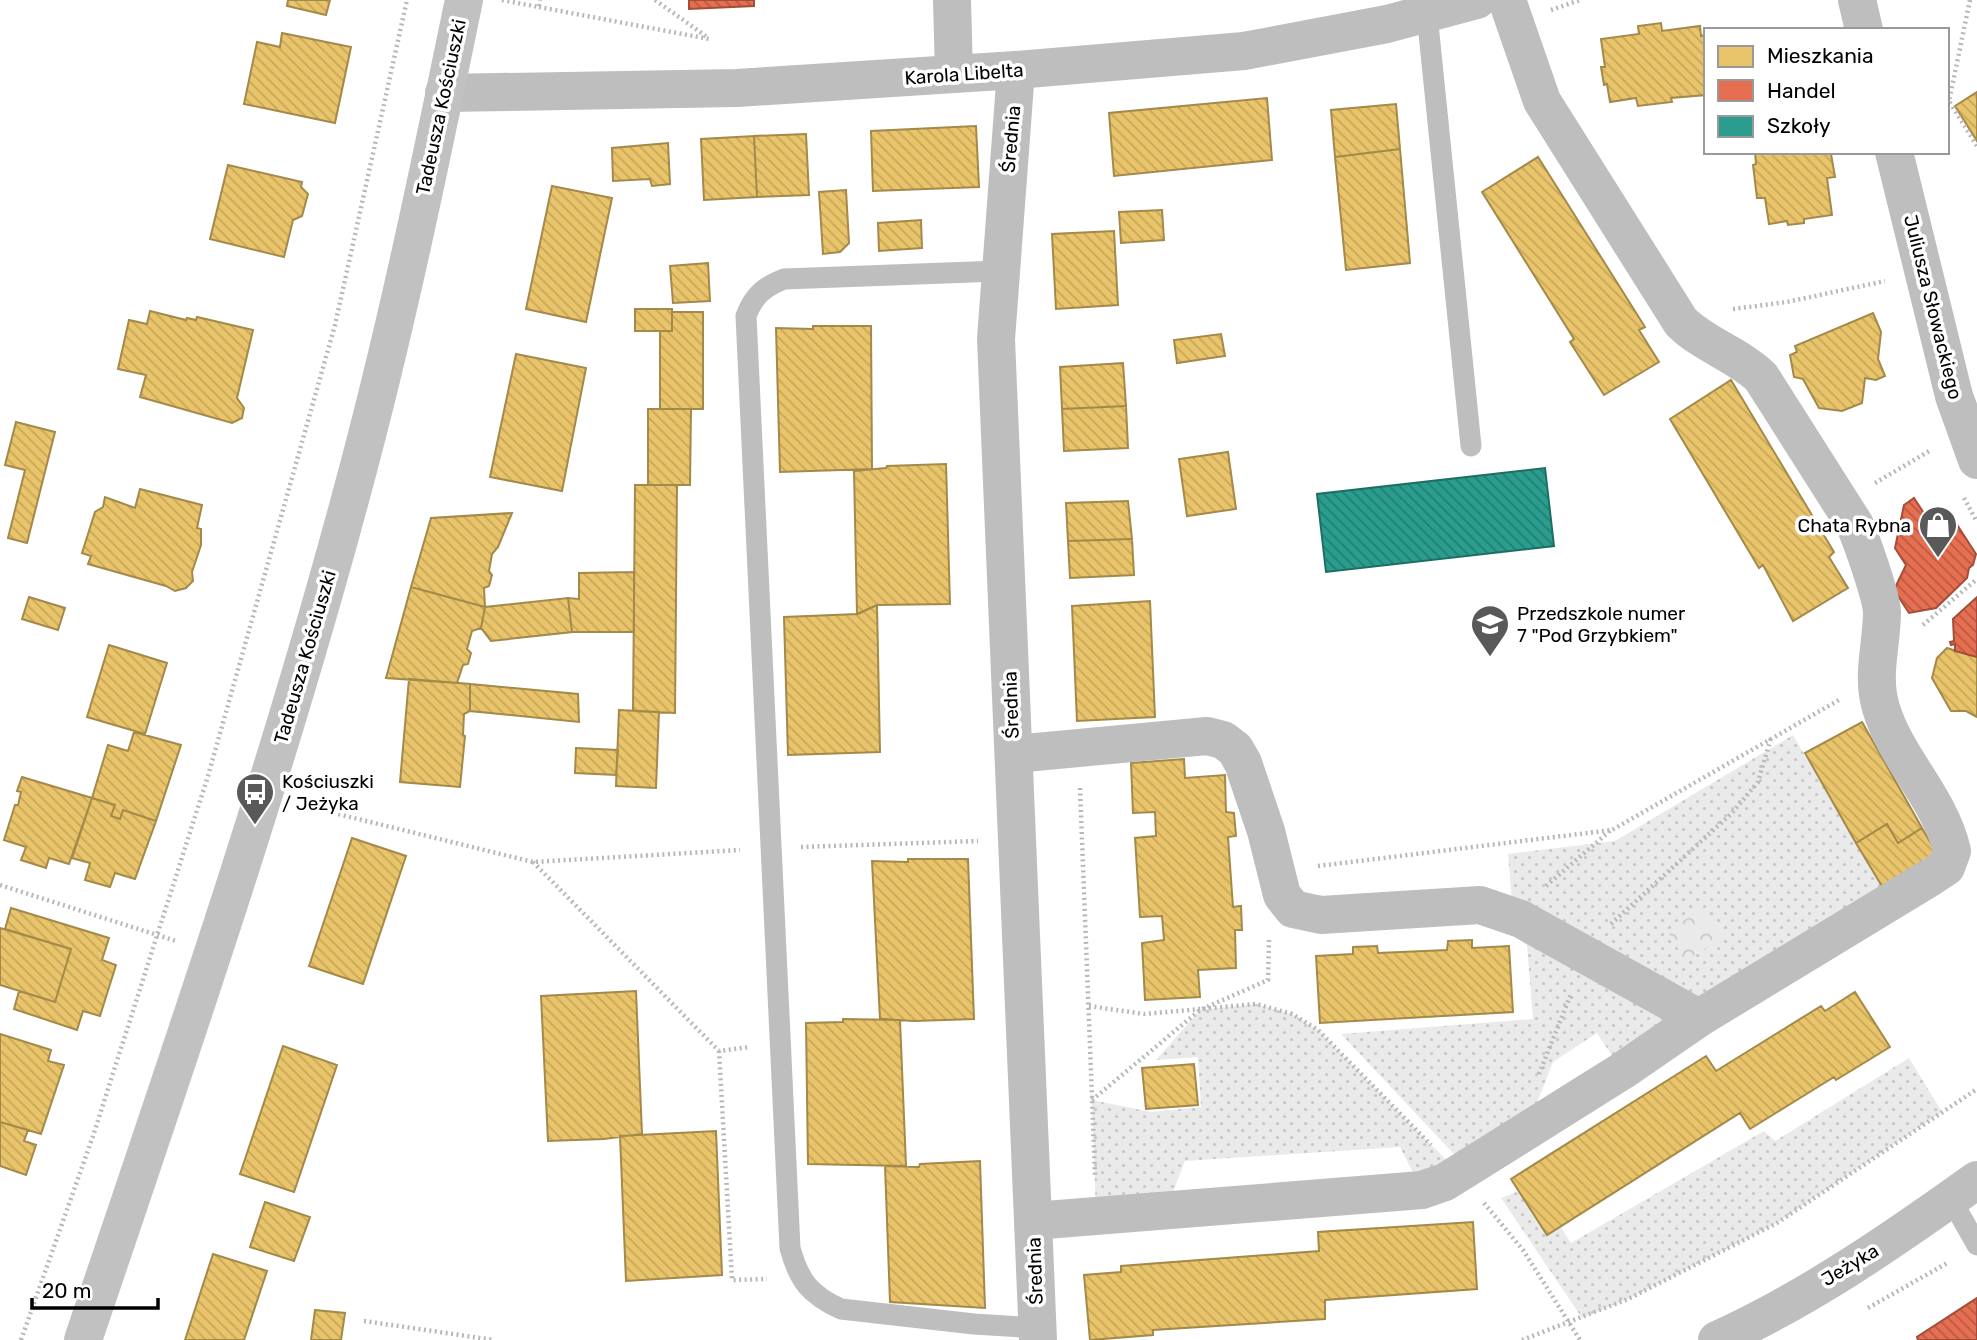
<svg xmlns="http://www.w3.org/2000/svg" width="1977" height="1340" font-family="Rubik,sans-serif">
	<defs>
		<pattern id="grass-dots" width="8" height="8" patternUnits="userSpaceOnUse" patternTransform="scale(1.75)"><rect width="8" height="8" fill="#eaeaea"/><path d="M2 2h.1M6 6h.1" fill="none" stroke="#c7c7c7" stroke-width="1.8" stroke-linecap="round"/></pattern>
		<pattern id="park-crowns" width="20" height="18" patternUnits="userSpaceOnUse" patternTransform="scale(1.75)"><rect width="20" height="18" fill="#eaeaea"/><path d="M2 6a3 3 0 1 1 6 0M12 15a3 3 0 1 1 6 0" fill="none" stroke="#c7c7c7"/></pattern>
		<pattern id="homes-back-hatch" width="6" height="6" patternUnits="userSpaceOnUse" patternTransform="scale(1.75)"><rect width="6" height="6" fill="#e9c46a"/><path d="M-1 5l2 2M0 0l6 6M5-1l2 2" fill="none" stroke="#c6a75a"/></pattern>
		<pattern id="shops-back-hatch" width="6" height="6" patternUnits="userSpaceOnUse" patternTransform="scale(1.75)"><rect width="6" height="6" fill="#e76f51"/><path d="M-1 5l2 2M0 0l6 6M5-1l2 2" fill="none" stroke="#b95941"/></pattern>
		<pattern id="schools-back-hatch" width="6" height="6" patternUnits="userSpaceOnUse" patternTransform="scale(1.75)"><rect width="6" height="6" fill="#2a9d8f"/><path d="M-1 5l2 2M0 0l6 6M5-1l2 2" fill="none" stroke="#227e72"/></pattern>
	</defs>
	<rect width="100%" height="100%" fill="#fff"/>
	<path fill="url(#grass-dots)" d="M1793,735l93,158 -264,178 -25,-38 -44,29 -27,69 -59,37 -126,-134 192,-15 -6,-74 -12,-8 -7,-83 107,-13z
		M1256,1004l36,10 26,16 141,143 -37,17 -22,-43 -215,14 -19,49 -70,6 -4,-116 59,12 50,-5 -3,-50 -42,3 44,-50z
		M1909,1058l33,54 -165,111 -149,76 -46,19 -81,-120 33,-13 37,58 193,-112 11,10z"/>
	<path fill="url(#park-crowns)" d="M1702,909l24,28 -40,23 -19,-29z"/>
	<path fill="url(#homes-back-hatch)" stroke="#a3894a" stroke-width="2" d="M288,0h42l-4,15 -39,-9z
		M1661,23l1,8 38,-5 1,10 5,-1v60l-35,3 1,4 -34,4 -2,-8 -26,4 -3,-18 -3,1 -3,-18h4l-4,-28 38,-5 -1,-8z
		M282,33l69,14 -16,76 -91,-19 13,-62 23,5z
		M1977,92v49l-22,-35z
		M1267,98l5,62 -158,16 -5,-63z
		M1396,104l4,45 -65,8 -4,-47z
		M976,126l3,61 -106,4 -2,-60z
		M806,134l3,61 -52,2 -3,-61z
		M754,136l3,61 -53,3 -3,-61z
		M668,143l2,41 -18,2 -2,-7 -37,2 -1,-33z
		M1400,149l10,114 -64,7 -11,-113z
		M1755,152h69l7,2 4,23 -8,1 5,37 -28,4v4l-16,2 -1,-4 -18,3 -4,-26h-8l-4,-33 3,-1z
		M1538,157l107,170 -6,3 20,32 -55,33 -34,-53 4,-3 -92,-147z
		M228,165l74,17 -1,5 7,7 -6,22 -9,4 -9,37 -74,-18z
		M552,186l60,12 -26,124 -60,-13z
		M846,190l3,53 -9,9 -17,2 -4,-62z
		M1162,210l2,30 -43,3 -2,-31z
		M921,220l1,28 -43,3 -1,-28z
		M1114,231l4,74 -62,4 -4,-75z
		M708,263l2,38 -37,2 -3,-37z
		M635,309h37v22h-37z
		M150,311l36,9 1,-2 9,2 1,-3 56,13 -16,68 7,10 -2,10 -10,5 -92,-26 6,-22 -28,-6 11,-49 18,4z
		M672,312h31v97h-43v-78h12z
		M1873,313l8,19 -3,27 7,17 -9,4 -11,-2 -3,25 -20,8 -23,-3 -16,-29 -9,-2 -4,-22 7,-3 -2,-6z
		M813,326h58l1,143 -92,3 -4,-144 37,1z
		M1221,334l4,22 -48,7 -3,-23z
		M516,354l70,14 -24,123 -72,-14z
		M1123,363l3,43 -64,3 -2,-42z
		M1731,380l103,172 -5,5 19,31 -55,33 -30,-56 -4,3 -89,-149z
		M1126,406l2,42 -64,3 -2,-42z
		M648,409h43l-1,76h-42z
		M16,422l39,10 -28,111 -19,-5 17,-68 -20,-5z
		M1228,452l8,57 -49,7 -8,-57z
		M946,464l4,140 -73,1 -20,9 -3,-143 32,-3 1,-2z
		M635,485h42l-2,228 -42,-2z
		M140,489l62,16 -5,23 4,1v16l-9,27 1,9 -7,7 -11,3 -9,-5 -78,-22 3,-8 -9,-3 13,-41 8,-5 2,-10 30,11z
		M1128,501l4,38 -64,2 -2,-38z
		M512,513l-14,34 -6,7 -3,17 3,4 -3,11 -5,2 1,19 -74,-20 20,-69z
		M1132,539l2,36 -64,3 -2,-37z
		M634,572v60h-62l-4,-34 11,1v-26z
		M411,587l74,20 -4,21 -9,3 -5,18 4,4 -3,11 -5,1 -6,18 -71,-5z
		M29,597l36,11 -7,22 -36,-11z
		M568,598l4,34 -81,9 -10,-13 4,-21z
		M1150,601l5,116 -78,4 -5,-115z
		M877,605l3,147 -92,3 -4,-138 74,-3z
		M109,645l58,18 -22,71 -58,-17z
		M1947,648l30,9v60l-11,-6h-15l-19,-33 5,-20z
		M409,679l61,5v27l-6,3 -1,21 2,1 -5,51 -60,-5z
		M470,684l108,10 1,28 -109,-11z
		M619,710l40,2 -3,76 -40,-2z
		M1862,722l60,106 -24,15 -11,-19 -31,19 -51,-90z
		M134,732l47,13 -25,76 -33,-11 -3,9 -9,-3 4,-11 -23,-7 16,-53 20,6z
		M576,748l42,2 -2,25 -41,-2z
		M1184,759l1,19 40,-3 1,37 8,1 2,23 -8,1 5,70 8,-1 1,24h-7l1,38 -38,2 2,27 -55,3 -3,-57 22,-3 -2,-24 -22,1 -5,-79 21,-2 -1,-24 -22,1 -2,-50z
		M22,777l70,21 -23,66 -20,-6 -3,10 -25,-8 5,-13 -22,-7 11,-35h3l3,-13 -4,-1z
		M92,798l23,7 -4,11 9,3 3,-9 33,11 -21,58 -20,-6 -5,14 -25,-7 5,-17 -18,-5z
		M1887,824l11,19 24,-15 19,33 -55,32 -30,-50z
		M352,838l54,18 -43,128 -54,-18z
		M908,859h60l6,160 -60,2 -34,-2 -8,-158 36,1z
		M11,908l98,30 -7,22 14,5 -16,51 -17,-5 -6,19 -63,-21 5,-18 36,11 16,-53 -66,-20z
		M0,928l71,21 -16,53 -55,-17z
		M1472,940v8l37,-2 4,66 -193,11 -4,-67 37,-2v-7l24,-1 1,7 69,-3 1,-9z
		M636,991l6,143 -38,5 -56,2 -7,-145z
		M1855,992l35,55 -54,33 -2,-3 -84,52 -10,-16 -193,122 -36,-56 195,-123 10,15 105,-65 4,5z
		M843,1019l57,1 6,146 -98,-2 -2,-141 37,-1z
		M0,1034l51,16 -3,11 16,4 -23,69 -41,-12z
		M283,1046l54,19 -43,127 -54,-18z
		M1194,1064l4,41 -52,4 -4,-41z
		M0,1122l28,8 -4,11 12,4 -10,30 -26,-9z
		M716,1131l6,144 -96,6 -6,-145z
		M980,1161l5,147 -95,-6 -5,-136 34,1 1,-3z
		M265,1202l45,15 -16,44 -44,-14z
		M1473,1222l4,67 -152,11v19l-172,11v5l-63,5 -6,-65 37,-3v-6l198,-15 -1,-19z
		M213,1254l54,17 -23,69h-59z
		M315,1310l30,3 -4,27h-30z"/>
	<path fill="url(#shops-back-hatch)" stroke="#a24e39" stroke-width="2" d="M689,0h65v6l-65,3z
		M1914,498l17,26 8,-6 8,12 7,-5 -2,-4 2,-1 22,34 -3,11 -4,3 -2,10 -31,30 -27,5 -15,-23 12,-25 -11,-17 9,-43z
		M1977,597v60l-22,-6v-7l-4,1 -1,-3 4,-1 -1,-22z
		M1977,1298v42h-59l-1,-3z"/>
	<path fill="url(#schools-back-hatch)" stroke="#1d6e64" stroke-width="2" d="M1545,468l9,78 -228,26 -9,-78z"/>
	<g fill="none" stroke-linecap="round" stroke-linejoin="round">
		<path stroke="#b8b8b8" stroke-width="4.5" stroke-dasharray="2 3.5" stroke-linecap="butt" d="M502,0l37,7 1,-7
			M655,0l52,37
			M1970,0l-21,101 28,45
			M539,7l170,32
			M1551,10l29,-10
			M1733,309l54,-7 98,-21
			M1875,483l56,-33
			M1964,498l13,24
			M1923,625l54,-46
			M1080,788l15,387
			M301,805l232,57 207,-12
			M801,847l177,-6
			M533,862l186,189 31,-4
			M1318,866l294,-36 227,-130
			M0,885l176,56
			M1546,886l65,-56
			M1611,924l121,-111 26,-31 13,-44
			M1089,1006l55,8 112,-10 36,10 26,16 113,115
			M719,1051l13,229 35,-1
			M1539,1074l32,-80
			M1092,1100l108,-90 68,-30 1,-40
			M1484,1203l39,47 57,90
			M1868,1308l81,-46
			M364,1321l130,19
			M21,1340l72,-204 115,-360 127,-451 72,-325
			M1522,1340l106,-41 149,-76 200,-134"/>
		<path stroke="#bebebe" stroke-width="21" d="M1427,14l44,432
			M999,271l-215,8c-20,8 -30,16 -38,37l44,932c9,33 20,47 51,61l133,15 64,4
			M1951,1199l26,46"/>
		<path stroke="#bebebe" stroke-width="38" d="M952,0l2,74
			M1014,754l193,-18 16,4 12,9 8,14 23,68 16,64 11,14 28,6 159,-10 41,14 178,99
			M1033,1221l389,-31 23,-8 177,-111 77,-53 232,-141 15,-10 6,-16c-12,-53 -56,-92 -71,-143 -10,-33 1,-63 1,-96 -1,-17 -20,-70 -27,-87l-94,-148c-24,-23 -57,-32 -80,-55l-139,-221 -35,-101"/>
		<path stroke="#bebebe" stroke-width="38" d="M1857,0l7,30
			M1016,70l-20,269 42,1001
			M444,93l293,-5 279,-18 228,-19 143,-27 90,-24
			M1894,152l60,244 23,64
			M1717,1340c91,-41 179,-102 260,-160"/>
		<path stroke="#c1c1c1" stroke-width="38" d="M83,1340c95,-281 192,-561 269,-848 44,-162 78,-327 112,-492"/>
	</g>
	<defs>
		<symbol id="shop-pin" viewBox="-11 -11 22 30"><path d="M0 17L-7.5 6A9.5 9.5 0 1 1 7.5 6Z" fill="#595959" stroke="#fff"/><path d="M-5-2.5h2.3a2.7 3.5 0 0 1 5.4 0H5L5.5 6h-11ZM-1.5-2.5h3a1.5 2.3 0 0 0-3 0Z" fill="#fff"/></symbol>
		<symbol id="school-pin" viewBox="-11 -11 22 30"><path d="M0 17L-7.5 6A9.5 9.5 0 1 1 7.5 6Z" fill="#595959" stroke="#fff"/><path d="M0-5L7-2L0 1L-7-2ZM-4 1L0 2.5L4 1V4Q0 6-4 4Z" fill="#fff"/></symbol>
		<symbol id="bus-pin" viewBox="-11 -11 22 30"><path d="M0 17L-7.5 6A9.5 9.5 0 1 1 7.5 6Z" fill="#595959" stroke="#fff"/><path d="M-5-6H5V4H4V6H2V4H-2V6H-4V4H-5ZM-3.5-4V0h7V-4ZM-3.5 1.2v1.5H-2V1.2ZM2 1.2v1.5H3.5V1.2Z" fill="#fff"/></symbol>
	</defs>
	<g fill-rule="evenodd">
		<use href="#shop-pin" x="1916" y="503" width="44" height="60"/>
		<use href="#school-pin" x="1468" y="602" width="44" height="60"/>
		<use href="#bus-pin" x="233" y="770" width="44" height="60"/>
	</g>
	<g text-anchor="middle" dominant-baseline="central" stroke-width="7" stroke-linejoin="round" paint-order="stroke">
		<g font-size="19" fill="#000" stroke="#fff">
			<text transform="translate(964 74) rotate(-4)">Karola Libelta</text>
			<text transform="translate(441 107) rotate(-78)">Tadeusza Kościuszki</text>
			<text transform="translate(1011 139) rotate(-85)">Średnia</text>
			<text transform="translate(1933 307) rotate(76)">Juliusza Słowackiego</text>
			<text transform="translate(305 657) rotate(-74)">Tadeusza Kościuszki</text>
			<text transform="translate(1011 705) rotate(-92)">Średnia</text>
			<text transform="translate(1850 1265) rotate(-31)">Jeżyka</text>
			<text transform="translate(1035 1271) rotate(-92)">Średnia</text>
		</g>
		<g font-size="19" fill="#000" stroke="#fff" text-anchor="start">
			<text x="1911" y="525" text-anchor="end">Chata Rybna</text>
			<text x="1517" y="613">Przedszkole numer<tspan x="1517" dy="22">7 "Pod Grzybkiem"</tspan></text>
			<text x="282" y="781">Kościuszki<tspan x="282" dy="22">/ Jeżyka</tspan></text>
		</g>
	</g>
	<rect x="1704" y="28" width="245" height="126" fill="#ffffff" stroke="#999999" stroke-width="2"/>
	<rect x="1718" y="46" width="35" height="21" fill="#e9c46a" stroke="#999999" stroke-width="2"/>
	<text x="1767" y="63" font-size="21" fill="#000000">Mieszkania</text>
	<rect x="1718" y="80" width="35" height="21" fill="#e76f51" stroke="#999999" stroke-width="2"/>
	<text x="1767" y="98" font-size="21" fill="#000000">Handel</text>
	<rect x="1718" y="116" width="35" height="21" fill="#2a9d8f" stroke="#999999" stroke-width="2"/>
	<text x="1767" y="133" font-size="21" fill="#000000">Szkoły</text>
	<path d="M32 1298v10h126v-10" fill="none" stroke="#000000" stroke-width="3.5"/>
	<text x="42" y="1298" font-size="21" fill="#000000" stroke="#ffffff" stroke-width="5" paint-order="stroke">20 m</text>
</svg>
